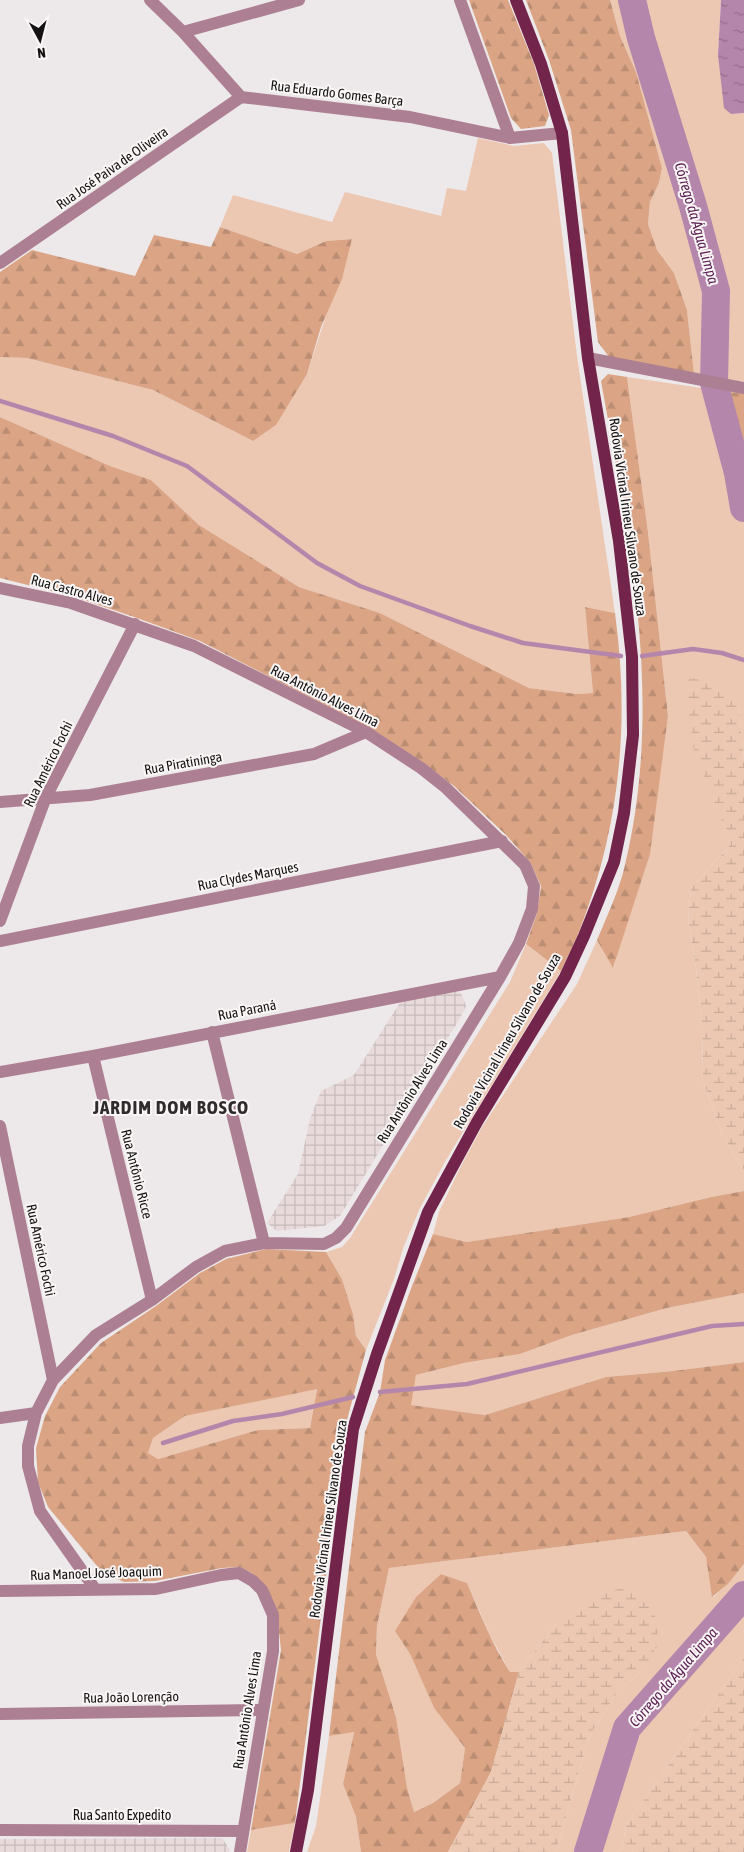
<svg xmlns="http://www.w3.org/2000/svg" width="744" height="1852" font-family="'Asap Condensed',sans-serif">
	<defs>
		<pattern id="industrial-grid" width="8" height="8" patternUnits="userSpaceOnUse" patternTransform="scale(1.25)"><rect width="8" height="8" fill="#e8dadb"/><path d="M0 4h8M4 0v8" fill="none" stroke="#c6babb"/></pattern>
		<pattern id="forest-firs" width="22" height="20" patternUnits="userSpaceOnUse" patternTransform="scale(1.25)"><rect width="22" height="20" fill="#dba585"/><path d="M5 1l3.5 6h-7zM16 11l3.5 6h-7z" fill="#bb8d72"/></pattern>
		<pattern id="wetland-marsh" width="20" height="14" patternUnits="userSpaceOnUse" patternTransform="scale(1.25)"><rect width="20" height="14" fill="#ecc8b2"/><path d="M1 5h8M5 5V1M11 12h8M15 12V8" fill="none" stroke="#caab98"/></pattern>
		<pattern id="water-ripples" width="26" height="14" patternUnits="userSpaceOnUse" patternTransform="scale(1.25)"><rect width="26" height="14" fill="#b586ac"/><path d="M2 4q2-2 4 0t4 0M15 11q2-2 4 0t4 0" fill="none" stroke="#926c8b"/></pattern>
	</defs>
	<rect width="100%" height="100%" fill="#ede8e9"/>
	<path fill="url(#industrial-grid)" d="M452,991l9,2 5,13 -6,12 -120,198 -16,10 -47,5 -10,-8 31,-49 12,-55 11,-28 33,-16 47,-74z
		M222,1838l8,12 -1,2h-229v-13z"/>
	<path fill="#ecc8b2" d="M610,0h111l-3,55 13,59 13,-1v269l-50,-8 -7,-64 -13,-37 -17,-23 -9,-26 2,-22 9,-19 3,-15 -26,-96 -16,-36z
		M478,138l36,8 30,-3 8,10 25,203 38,257 -30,-6 8,86 -16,1 -48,-6 -149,-75 -81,-26 -100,-62 -48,-45 -41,-14 -110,-49v-60l27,1 126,32 100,51 54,-67 44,-135 -25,2 -29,13 -77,-27 13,-32 99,27 13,-30 96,24 6,-28 19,3z
		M627,377l102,15 15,65v303l-5,-53 -23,98 15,39 -40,44 -3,33 8,47 6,58 1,54 16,47 16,30 9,13v21l-33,6 -82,20 -162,25 -34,-8 6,-22 21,-44 22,-41 95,-143 20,-44 17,27 47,-203 7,-48 -20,-184z
		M526,944l35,27 -115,189 -26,48 -16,38 -10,33 -28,71 -10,-14 -3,-22 -11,-35 -16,-27 16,-5 8,-9 160,-256z
		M744,1293v69l-71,9 -67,6 -121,38 -75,-10 6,-30 48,-12 56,-9 52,-19 95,-27z
		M317,1388l-7,40 -52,2 -100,29 -10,-6 5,-15 32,-22z
		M686,1531l20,26 7,40 15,-13 16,-20v94l-118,167 -4,27h-66l33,-115 29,-46 24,-20 -86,-47 -37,48h-9l-20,-37 -23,-52 -26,-9 -25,24 -20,33 14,23 24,54 31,40 -5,35 -27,20 -19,9 -7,-25 -11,-70 -20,-63 1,-28 12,-58z
		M354,1731l-11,53 13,33 5,35h-54l9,-26 13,-90z
		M295,1823l-6,29h-42l4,-22z"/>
	<path fill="url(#forest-firs)" fill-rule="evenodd" d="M469,0h39l26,64 15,51 -4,11 -24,3 -10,-11z
		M526,0h84l10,36 16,36 26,96 -3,15 -9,19 -2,22 9,26 17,23 13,37 7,64 -85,-17 -11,-15 -27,-212 -22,-70z
		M220,227l77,27 29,-13 26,-2 -10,40 -21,48 -14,47 -31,51 -23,16 -100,-51 -126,-32 -27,-1v-85l32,-22 103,26 19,-41 57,12z
		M608,374l19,3 21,155 20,184 -18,138 -37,114 -16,-28c10,-24 22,-49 28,-75 39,-164 5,-322 -24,-484z
		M729,392l15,1v64z
		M0,417l110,49 41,14 48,45 100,62 81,26 149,75 48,6 16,-1 -8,-86 30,6c15,110 5,213 -35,316 -5,14 -13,28 -19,42l-35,-27 11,-31 4,-27 -11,-24 -24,-27 -52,-49 -28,-21 -51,-34 -175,-90 -63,-23 -62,-21 -75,-19z
		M744,1191v102l-77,15 -95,27 -52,19 -56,9 -48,12 -5,30 74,10 121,-38 67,-6 71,-9v202l-16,20 -16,13 -6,-40 -20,-26 -297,37 -12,58 -1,28 20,63 11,70 7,25 19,-9 27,-20 5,-35 -31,-40 -24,-54 -15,-23 21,-34 25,-23 26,9c13,30 25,61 43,89h9l-28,100 -43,80h-87l-5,-35 -13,-33 11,-52 -25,4 36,-304 15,-40 5,-32 27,-74 21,-52 34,8 162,-25 82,-20z
		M266,1249l60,3 16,27 11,35 3,22 10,14 -21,77 -50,396 -44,7 30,-180 -4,-36 -24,-40 -13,-7 -18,1 -67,13 -31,1 -22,-10 -54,-65 -10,-25 -2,-34 9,-32 15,-29 41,-44 55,-37 44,-33 26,-14zM317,1389l-7,39 -52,2 -100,29 -10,-6 5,-15 32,-22z"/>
	<path fill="url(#wetland-marsh)" d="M684,676l38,9 17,22 5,53v410l-9,-13 -16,-30 -16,-47 -1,-54 -6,-58 -8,-47 3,-33 40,-44 -37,-93z
		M627,1586l26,17 6,40 -17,28 -24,20 -29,46 -33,115h-108l43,-80 28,-100 37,-48 42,-28z
		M744,1658v194h-122l4,-27z"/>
	<path fill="url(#water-ripples)" d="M721,0h23v113l-13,1 -7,-6 -6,-53z"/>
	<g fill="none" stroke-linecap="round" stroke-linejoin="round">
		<path stroke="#b586ac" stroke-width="4.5" d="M0,401l113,35 74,30 130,97 43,23 110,40 53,17 98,13
			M642,656l51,-7 29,4 22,7
			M380,1392l87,-8 245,-58 32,-2
			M163,1443l70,-22 49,-7 71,-17"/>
		<path stroke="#b586ac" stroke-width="28" d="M632,0l9,38 52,168 23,85 -2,92 24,90 6,35
			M588,1852l39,-124 117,-133"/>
		<path stroke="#ad7f92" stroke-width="12" d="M150,0l33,32 58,65 169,20 100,21 52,-5
			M460,0l50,138
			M183,32l116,-32
			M0,263l241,-166
			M588,358l156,30
			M0,588l71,15 123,43 172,86 55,36 24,19 80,78 9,21 -2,23 -13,34 -19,34 -154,251 -10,10 -12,6 -60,-1 -39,8 -29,16 -44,33 -56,35 -43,45 -17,33 -8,33v20l12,45 55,78
			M0,802l90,-7 224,-41 52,-22
			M0,921l46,-124 89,-173
			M0,941l502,-100
			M212,1032l52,211
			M93,1056l59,244
			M0,1072l93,-16 407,-79
			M0,1126l53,254
			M0,1418l36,-5
			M0,1591l156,-2 65,-14 18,-2 14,8 9,9 11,25v36l-33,201
			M0,1714l262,-4
			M0,1830l243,1"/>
		<path stroke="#72244b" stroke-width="12" d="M296,1852l12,-62 45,-361 24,-75 51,-142 49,-90 88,-145 19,-41 30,-74 10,-49 9,-78 -1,-78 -13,-116 -31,-183 -26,-225 -21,-69 -25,-64"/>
	</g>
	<g text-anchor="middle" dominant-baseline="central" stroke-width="4" stroke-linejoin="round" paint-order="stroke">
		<g font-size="14" fill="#141212" stroke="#faf6f6">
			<text transform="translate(337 93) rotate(7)">Rua Eduardo Gomes Barça</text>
			<text transform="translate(112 168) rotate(-35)">Rua José Paiva de Oliveira</text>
			<text transform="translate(628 517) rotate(82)">Rodovia Vicinal Irineu Silvano de Souza</text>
			<text transform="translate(72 590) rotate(15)">Rua Castro Alves</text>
			<text transform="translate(325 696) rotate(27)">Rua Antônio Alves Lima</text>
			<text transform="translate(183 763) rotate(-10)">Rua Piratininga</text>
			<text transform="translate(48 764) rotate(-64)">Rua Américo Fochi</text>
			<text transform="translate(248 876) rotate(-11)">Rua Clydes Marques</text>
			<text transform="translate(247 1010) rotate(-11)">Rua Paraná</text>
			<text transform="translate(507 1041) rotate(-60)">Rodovia Vicinal Irineu Silvano de Souza</text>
			<text transform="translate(412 1091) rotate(-58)">Rua Antônio Alves Lima</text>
			<text transform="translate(137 1174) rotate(76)">Rua Antônio Ricce</text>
			<text transform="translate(41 1250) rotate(78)">Rua Américo Fochi</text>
			<text transform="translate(328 1519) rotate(-82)">Rodovia Vicinal Irineu Silvano de Souza</text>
			<text transform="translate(96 1573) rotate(-2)">Rua Manoel José Joaquim</text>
			<text transform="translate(131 1697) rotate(-1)">Rua João Lorenção</text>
			<text transform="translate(247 1710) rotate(-81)">Rua Antônio Alves Lima</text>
			<text x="122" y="1815">Rua Santo Expedito</text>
		</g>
		<g font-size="15" font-style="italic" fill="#5d2355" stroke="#faf6f6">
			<text transform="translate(697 223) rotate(74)">Córrego da Água Limpa</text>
			<text transform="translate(673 1677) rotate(-49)">Córrego da Água Limpa</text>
		</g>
		<g font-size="19" font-weight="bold" letter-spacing="1" fill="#302c2d" stroke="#faf6f6">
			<text x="171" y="1107">JARDIM DOM BOSCO</text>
		</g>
	</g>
	<g transform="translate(40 40) rotate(173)" stroke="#faf6f6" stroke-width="4" paint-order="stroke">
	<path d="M0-4L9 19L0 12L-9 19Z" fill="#141212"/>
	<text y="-8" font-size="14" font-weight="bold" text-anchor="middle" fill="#141212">N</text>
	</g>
</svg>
